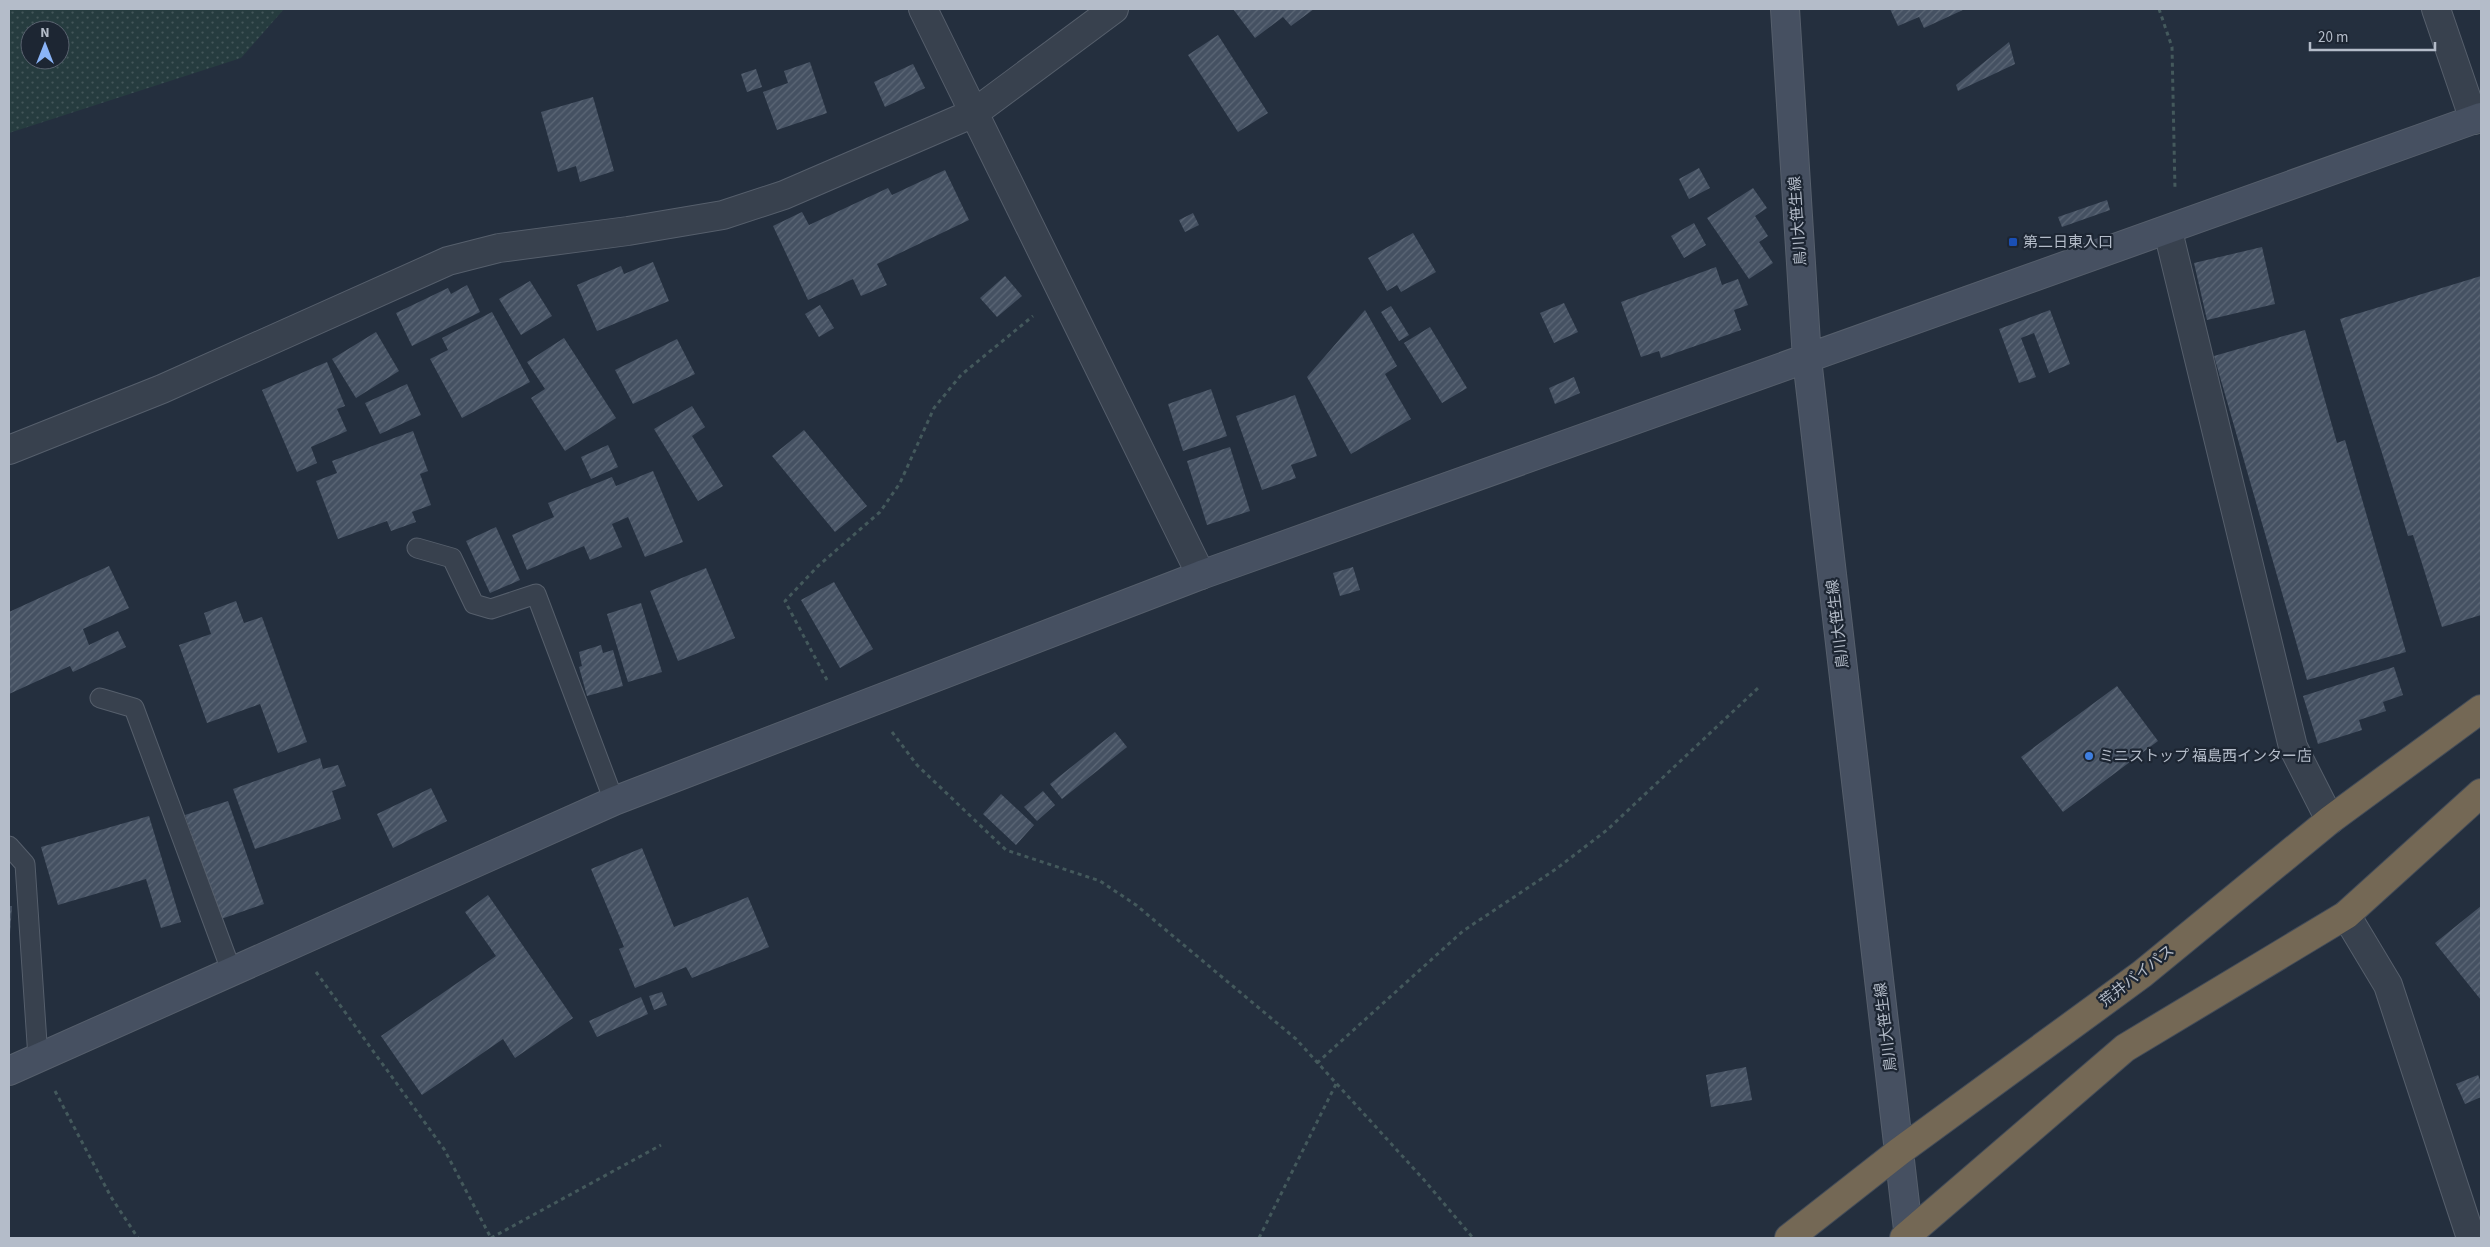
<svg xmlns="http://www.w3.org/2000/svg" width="2490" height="1247" font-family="'Source Sans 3','Noto Sans JP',sans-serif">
	<defs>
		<pattern id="park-dots" width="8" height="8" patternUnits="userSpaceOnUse" patternTransform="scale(1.25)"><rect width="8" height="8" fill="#263c3f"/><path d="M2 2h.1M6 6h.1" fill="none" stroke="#435659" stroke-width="1.8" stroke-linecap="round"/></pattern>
		<pattern id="building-hatch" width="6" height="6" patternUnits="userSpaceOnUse" patternTransform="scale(1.25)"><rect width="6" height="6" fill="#455162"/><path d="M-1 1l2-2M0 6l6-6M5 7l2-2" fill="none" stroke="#5d6877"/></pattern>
	</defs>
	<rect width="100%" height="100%" fill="#242f3e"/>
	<path fill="url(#park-dots)" fill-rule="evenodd" d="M9,9h275l-43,49 -232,75zM30,30h30v30h-30z"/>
	<path fill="url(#building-hatch)" d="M1233,9h81l-23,17 -8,-9 -28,21z
		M1890,9h75l-41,19 -5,-11 -21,9z
		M1218,35l50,78 -30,19 -50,-77z
		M2009,42l6,22 -57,27 -2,-6z
		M810,62l17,51 -50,17 -14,-38 25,-9 -4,-12z
		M913,64l12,24 -40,19 -11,-25z
		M756,69l6,18 -15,5 -6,-18z
		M593,97l21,74 -34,11 -4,-16 -18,6 -17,-60z
		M1699,168l11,20 -21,11 -10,-20z
		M945,170l24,50 -92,44 10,21 -26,11 -8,-17 -45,21 -35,-74 29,-14 7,13 79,-37 4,7z
		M1753,188l14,20 -12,8 13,20 -9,6 14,21 -24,16 -42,-61z
		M2107,200l3,10 -48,17 -4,-10z
		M1193,213l6,12 -14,7 -6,-12z
		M1694,223l12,22 -22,13 -13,-22z
		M1413,233l23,39 -35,20 -4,-7 -10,6 -19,-33z
		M2262,247l13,57 -68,16 -13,-57z
		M653,262l16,39 -72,30 -20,-46 44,-19 3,8z
		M1716,267l6,18 16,-6 10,26 -14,5 7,20 -80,28 -2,-7 -18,6 -20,-55z
		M1005,276l17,20 -25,21 -17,-19z
		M2481,276v339l-39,12 -29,-92 -5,1 -68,-217z
		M530,281l22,35 -31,19 -22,-36z
		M467,285l13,27 -68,34 -16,-33 52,-25 3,6z
		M1564,303l14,29 -24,11 -14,-30z
		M820,305l14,23 -15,9 -14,-23z
		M1391,306l18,29 -10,6 -18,-29z
		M1365,310l32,56 -12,8 26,45 -60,35 -44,-77z
		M2050,310l20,54 -21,9 -15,-40 -13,5 15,39 -17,6 -20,-54z
		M492,312l38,70 -68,36 -32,-59 18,-9 -6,-12z
		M1430,327l37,61 -25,15 -38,-60z
		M2305,330l32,113 8,-3 61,212 -99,28 -93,-324z
		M376,332l23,39 -43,27 -24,-39z
		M564,338l52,80 -51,33 -34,-53 14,-9 -18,-27z
		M677,339l18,35 -62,30 -18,-34z
		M327,362l18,44 -8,3 10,22 -36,16 6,16 -20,9 -35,-82z
		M1574,377l6,16 -25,11 -6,-16z
		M407,384l14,31 -41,19 -15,-31z
		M1211,389l16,47 -44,15 -15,-47z
		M1295,395l22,61 -26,9 5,13 -34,12 -26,-74z
		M692,406l13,21 -13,9 31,50 -25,15 -44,-72z
		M804,430l63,76 -32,26 -63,-76z
		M413,431l15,40 -8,3 11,31 -19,7 4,10 -25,9 -4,-10 -49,18 -22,-58 21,-8 -5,-12z
		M608,445l10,22 -27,12 -10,-22z
		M1230,447l20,64 -43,14 -20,-64z
		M653,471l30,71 -38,15 -17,-40 -16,7 10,23 -32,13 -6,-14 -57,24 -15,-35 42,-18 -6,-14 64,-26 4,9z
		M496,527l24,53 -30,13 -24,-52z
		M109,566l20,42 -46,21 6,16 29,-14 8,16 -53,25 -3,-6 -61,28v-82z
		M1353,567l7,23 -20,6 -7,-23z
		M706,568l29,70 -57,23 -28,-70z
		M834,582l39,67 -33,19 -39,-68z
		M236,601l8,22 18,-6 45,125 -29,11 -18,-49 -53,19 -28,-78 32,-11 -7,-21z
		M641,603l21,69 -34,10 -21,-68z
		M601,645l2,8 10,-3 10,36 -36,10 -8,-29 3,-1 -3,-14z
		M2394,667l9,28 -20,7 3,9 -27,9 3,10 -44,14 -15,-48z
		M2117,686l41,55 -95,71 -42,-55z
		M1115,732l12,15 -65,52 -12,-15z
		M320,758l3,11 15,-4 8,21 -14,5 9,28 -86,30 -22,-60z
		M431,788l16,33 -54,27 -16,-34z
		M1043,791l12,14 -18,16 -13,-14z
		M1001,794l33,31 -18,20 -33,-31z
		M228,801l36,103 -43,15 -36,-104z
		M149,816l32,106 -20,6 -15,-49 -88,26 -17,-58z
		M642,848l32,79 74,-30 21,50 -77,31 -6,-11 -51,21 -16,-39 5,-2 -33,-78z
		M488,895l85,123 -58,40 -12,-19 -81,56 -41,-59 115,-80 -31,-44z
		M9,906h3l-2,28h-1z
		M2481,906v94l-46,-57z
		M662,992l5,13 -13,5 -5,-14z
		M641,997l7,17 -51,23 -8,-16z
		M1746,1067l6,33 -41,7 -5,-32z
		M2478,1075l3,7v15l-16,7 -9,-20z"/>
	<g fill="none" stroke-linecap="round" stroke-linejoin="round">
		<defs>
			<path id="lane" d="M417,548l35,10 22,46 17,5 45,-15 78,207
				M100,698l34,10 97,262
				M9,846l16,18 13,194"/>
			<path id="street" d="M923,9l278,566
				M2436,9l38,111
				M2168,231l125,516 37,73
				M9,450l153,-61 286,-128 51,-13 129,-17 95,-16 61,-20 190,-82 140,-104
				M2346,915l42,70 83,253"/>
			<path id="secondary" d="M1785,9l22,350 102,879
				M9,1071l605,-270 587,-226 1280,-458"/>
			<path id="highway" d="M1789,1238l111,-87 242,-177 188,-154 151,-111
				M1904,1238l221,-190 221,-133 135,-122"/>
		</defs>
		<use href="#lane" stroke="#565f6c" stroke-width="21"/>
		<use href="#street" stroke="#565f6c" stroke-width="30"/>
		<use href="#secondary" stroke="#565f6c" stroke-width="30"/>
		<use href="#highway" stroke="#434c59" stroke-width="30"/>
		<path stroke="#44595c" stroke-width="3" stroke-dasharray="4 4" stroke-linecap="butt" d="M2159,9l13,38 3,143
			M827,680l-42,-79 33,-35 62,-54 20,-29 34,-75 27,-33 72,-59
			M892,732l25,33 89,85 94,31 36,24 160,134 129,142 48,57
			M316,972l128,177 47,89
			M1317,1063l146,-132 93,-62 51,-39 151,-142
			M55,1091l56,106 27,41
			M491,1238l170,-93
			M1259,1238l77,-154"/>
		<use href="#lane" stroke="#38414e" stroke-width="19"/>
		<use href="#street" stroke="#38414e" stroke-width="28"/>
		<use href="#secondary" stroke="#465061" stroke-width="28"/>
		<use href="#highway" stroke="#746855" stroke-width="28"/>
	</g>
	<rect fill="#1a4fb4" stroke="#1d2633" stroke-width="2" x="2008" y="237" width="10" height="10" rx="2.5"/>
	<circle fill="#3f7fe0" stroke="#1d2633" stroke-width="2" cx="2089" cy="756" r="5"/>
	<g text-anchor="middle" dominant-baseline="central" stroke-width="4.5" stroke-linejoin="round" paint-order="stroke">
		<g font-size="15" fill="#b4bcc9" stroke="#1d2633">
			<text transform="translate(1798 221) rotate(-94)">鳥川大笹生線</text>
			<text transform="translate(1838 624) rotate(-97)">鳥川大笹生線</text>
			<text transform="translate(2137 976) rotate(-38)">荒井バイパス</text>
			<text transform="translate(1886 1027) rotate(-97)">鳥川大笹生線</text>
		</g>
		<g font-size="15" fill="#b4bcc9" stroke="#1d2633" text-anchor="start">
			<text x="2023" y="242">第二日東入口</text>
			<text x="2099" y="756">ミニストップ 福島西インター店</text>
		</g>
	</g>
	<rect width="2490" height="1247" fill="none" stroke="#b4bcc9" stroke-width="20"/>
	<g transform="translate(45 45)"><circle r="24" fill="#1d2633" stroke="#59626f"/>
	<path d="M0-4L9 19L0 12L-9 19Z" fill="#8ab4f8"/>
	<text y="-8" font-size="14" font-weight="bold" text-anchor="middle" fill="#b4bcc9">N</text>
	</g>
	<path d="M2310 42v8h125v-8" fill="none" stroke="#b4bcc9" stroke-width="2.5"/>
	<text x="2318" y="42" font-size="15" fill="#b4bcc9" stroke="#1d2633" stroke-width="4" paint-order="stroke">20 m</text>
</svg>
